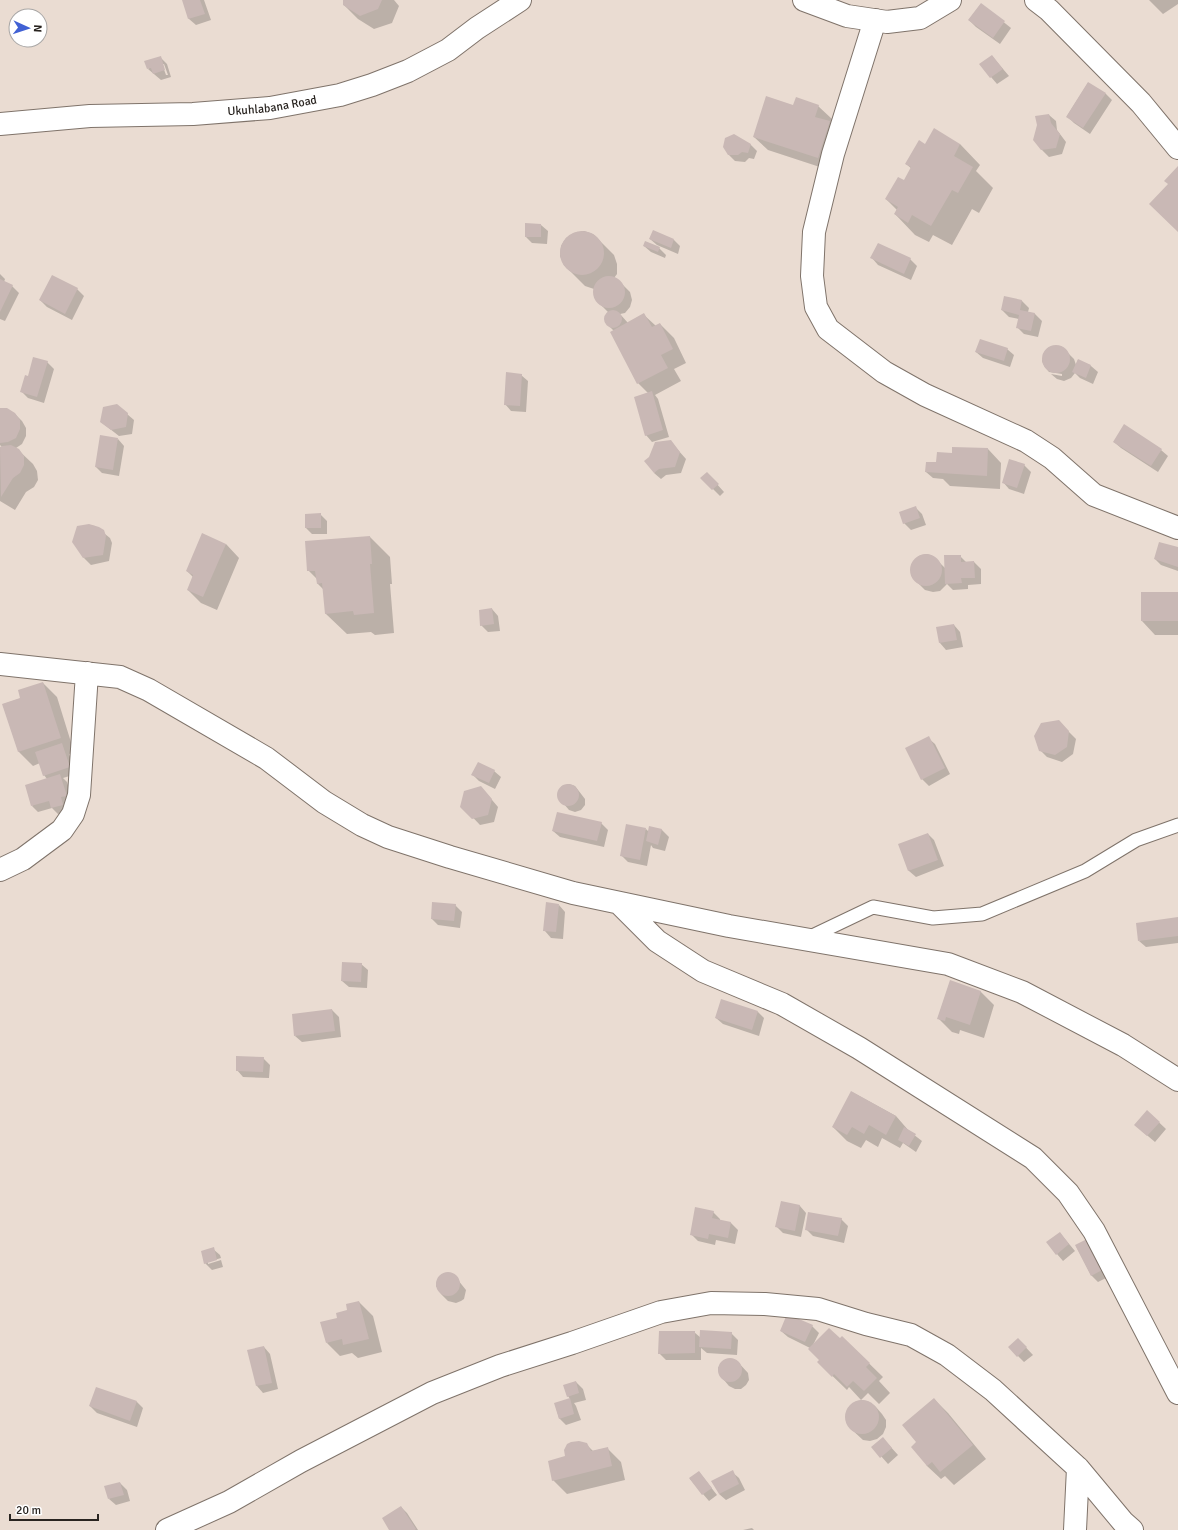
<svg xmlns="http://www.w3.org/2000/svg" width="1178" height="1530" font-family="Signika,sans-serif">
	<rect width="100%" height="100%" fill="#eadcd2"/>
	<path fill="#0003" fill-rule="evenodd" d="M183,0h21l7,20 -15,5 -7,-6z
		M344,0h50l5,6 -7,17 -18,6 -16,-10 -14,-14z
		M1149,0h29v4l-15,10z
		M981,4l30,24 -11,16 -24,-17 -7,-7z
		M992,56l17,20 -12,8 -6,-7z
		M160,57l7,7 4,13 -10,3 -13,-11zM162,64h2l4,11h-2z
		M1088,83l18,11 6,6 -22,34 -16,-11 -7,-7z
		M794,106h24l14,13 -1,5 12,12 -11,35 -64,-21 -14,-13z
		M1049,115l7,6 1,9 9,12 -4,12 -13,3 -7,-7z
		M750,144l7,7 -3,8 -5,-1 -4,4 -10,-1 -7,-7z
		M960,144l20,21 -4,6 17,17 -14,25 -7,-4 -20,36 -19,-10 -4,7 -14,-7 -20,-21 2,-4 -11,-11 18,-18 8,-12 -6,-5 19,-19z
		M541,225l7,6 -1,13 -15,-1 -6,-6z
		M584,231l9,3 21,21 3,9v10l-3,4 3,1 13,13 2,8 -2,7 -5,6 -5,1 8,9 16,-8 12,11 4,-2 14,14 12,25 -12,6 7,12 -26,14 3,4 11,38 -17,5 -6,-7 2,-42 -10,-10 -24,-52 -9,-9v-5l3,-5 -12,-12 -2,-7v-4l-9,-3 -21,-21 -4,-9 1,-10 5,-8 8,-5z
		M650,239l24,1 6,6 -2,8 -21,-9z
		M646,242l13,6 7,7 -1,3 -14,-6 -7,-6z
		M878,244l32,15 7,7 -6,14 -33,-15 -6,-7z
		M0,274l5,5 -1,3 8,4 7,7 -14,28 -5,-2z
		M77,289l7,7 -12,24 -25,-13 -7,-7z
		M1005,297l17,4 7,7 -1,4 7,2 7,7 -4,16 -14,-3 -7,-7 2,-8 -10,-2 -7,-7z
		M1055,346l7,1 12,12 2,6 2,-5 13,6 7,6 -5,12 -13,-6 -5,-5 -4,5 -7,3 -7,-2 -6,-5 11,2v-2l-13,-2 -4,-5 -3,-6 2,-8 4,-5z
		M1007,349l7,6 -4,12 -27,-9 -7,-6z
		M47,362l7,7 -10,34 -16,-5 -7,-7 8,-14z
		M521,375l7,6 -2,31 -15,-1 -6,-7z
		M0,409l15,5 7,7 4,7v8l-4,8 -6,4 17,16 4,7 1,9 -4,7 -8,5 -11,18 -15,-9v-53l2,-1 -2,-2z
		M127,414l7,6 -2,14 -13,2 -18,-14z
		M118,439l6,7 -5,30 -17,-3 -6,-6z
		M670,441l16,18 -5,14 -15,2 -5,4 -7,-6z
		M1114,442l47,8 7,6 -10,16 -37,-24z
		M988,449l13,14 -1,26 -50,-3 -7,-7 -10,-1 -7,-6 27,-18z
		M1024,465l7,7 -7,22 -15,-5 -6,-7z
		M707,473l17,19 -4,4 -18,-18z
		M915,507l7,7 4,11 -15,5 -7,-7z
		M320,514l7,7v13h-15l-6,-6z
		M89,525l6,1 15,12 2,5 -3,18 -18,4 -7,-7z
		M370,537l20,20 2,27h-2l4,49 -19,2 -4,-3 -24,2 -21,-20 -2,-24 -7,-7v-4l-9,-9z
		M226,544l13,14 -22,52 -16,-7 -13,-13 5,-13 -6,-6z
		M1178,548v23l-17,-6 -6,-6z
		M927,554l7,3 12,12 14,-13 7,7 7,-1 7,7v15l-13,1v4l-15,1 -6,-6 -7,7 -7,1 -8,-2 -13,-13 -1,-8 2,-7 6,-6z
		M1142,593h36v42h-23l-13,-14z
		M492,609l6,7 2,15 -12,1 -7,-7z
		M954,625l6,7 3,15 -17,3 -6,-7 -3,-15z
		M43,683l14,14 17,55 -5,2 7,20 -13,4 4,4 6,20 -4,9 -11,3 -6,-6 -14,4 -6,-6 15,-27 -3,-4 -4,-12 -7,3 -14,-14 -15,-48 18,-6z
		M1058,721l18,18 -3,15 -11,8 -15,-5 -7,-7z
		M928,738l7,6 15,30 -21,12 -7,-7z
		M494,771l7,6 -6,12 -16,-8 -6,-6z
		M569,784l6,2 10,13v6l-4,5 -6,2 -6,-2 -11,-13 1,-6 3,-5z
		M487,794l11,13 -4,15 -14,3 -18,-19z
		M601,823l7,7 -4,17 -44,-10 -7,-6z
		M650,827l12,3 7,7 -4,14 -12,-3 -2,-3 -4,21 -19,-4 -7,-7 25,-26 3,3z
		M928,834l6,6 10,26 -28,11 -7,-6 -10,-26z
		M455,905l7,7 -2,16 -22,-3 -6,-6z
		M559,905l6,7 -2,27 -12,-1 -6,-7z
		M1178,918v25l-32,4 -7,-6z
		M361,964l7,6 -1,18 -18,-1 -7,-6z
		M980,991l14,14 -10,33 -24,-8 -1,4 -7,-2 -14,-14z
		M332,1010l7,7 2,20 -39,5 -7,-6z
		M758,1012l6,6 -5,18 -36,-12 -7,-6z
		M263,1058l7,7 -1,13 -26,-1 -6,-7z
		M852,1092l44,24 13,15 13,10 -6,11 -13,-9 -3,5 -18,-10 -4,9 -12,-7 -5,8 -14,-7 -14,-14z
		M1147,1111l19,18 -11,13 -13,-11z
		M782,1202l18,4 6,7 -5,24 -18,-4 -7,-7z
		M713,1212l7,7v2l11,2 7,7 -3,14 -19,-4 -1,5 -17,-4 -7,-7z
		M841,1219l7,7 -4,17 -31,-7 -7,-7z
		M1060,1233l15,18 -12,10 -6,-7z
		M1076,1246l36,29 -14,7 -7,-7z
		M213,1249l7,6 1,3 -13,4v2l13,-4 2,7 -11,3 -7,-7z
		M446,1273l8,2 12,15 -2,9 -3,2 -5,2 -8,-2 -7,-7 -5,-8 3,-9z
		M359,1302l14,14 9,36 -24,6 -6,-5 -12,3 -13,-13 12,-24z
		M812,1326l7,7 -6,12 27,-5 2,-3 41,40 -4,4 11,12 -11,11 -11,-11 -7,7 -12,-13 -2,3 -29,-28 2,-2 -10,-12 -22,-11 -7,-6z
		M694,1332l7,6 30,-5 7,7 -1,15 -30,-2 -6,-5v12h-35l-7,-7z
		M1018,1339l15,16 -9,7 -6,-6z
		M264,1347l6,7 8,35 -15,4 -6,-7 -9,-35z
		M726,1359h6l5,2 11,12 1,7 -3,5 -5,4h-6l-6,-3 -10,-12 -1,-6 3,-5z
		M576,1382l7,7 3,11 -12,3 2,3 5,14 -15,5 -7,-7 -4,-14 15,-5 -2,-3z
		M934,1399l14,14 38,46 -32,26 -9,-9 -4,3 -14,-13 -10,-24z
		M862,1400l7,2 6,4 7,8 4,6v7l-3,7 -6,5 -7,2 -7,-1 -13,-12 -4,-7v-7l3,-7 6,-5z
		M137,1402l6,6 -6,19 -40,-14 -7,-7z
		M586,1444l7,7 14,-3 14,14 4,18 -58,14 -14,-14 14,-23z
		M889,1445l9,10 -10,9 -15,-17z
		M699,1472l18,23 -8,6 -19,-22z
		M732,1472l7,6 6,12 -19,10 -7,-6z
		M120,1483l7,7 3,11 -14,4 -7,-6z
		M401,1507l6,6 11,17h-28z
		M752,1528l2,2h-11z"/>
	<path fill="#c9b8b5" d="M182,0h18l5,14 -17,5z
		M343,0h39l-4,9 -18,7 -17,-11z
		M981,3l24,18 -12,17 -25,-18z
		M992,55l11,14 -13,9 -11,-14z
		M161,56l4,14 -12,4 -2,-6 -4,1 -3,-8z
		M1088,82l18,11 -23,35 -17,-11z
		M766,96l27,9 3,-8 23,8 -4,12 15,4 -12,37 -65,-21z
		M1049,114l2,9 9,11 -4,14 -15,2 -8,-10 4,-15 -2,-9z
		M934,128l26,16 -6,12 19,11 -15,26 -6,-3 -21,36 -19,-11 -4,8 -14,-9 4,-7 -13,-8 13,-22 6,3 7,-13 -6,-3 14,-24 6,4z
		M734,134l17,10 -3,9 -6,-1 -4,3h-10l-5,-8 2,-9z
		M1178,166v66l-29,-28 19,-20 -4,-3z
		M525,223l16,1v13h-16z
		M653,230l21,9 -3,9 -22,-9z
		M560 253a22 22 0 1 1 44 0a22 22 0 1 1-44 0Z
		M645,241l15,6 -2,5 -15,-6z
		M878,243l33,15 -7,16 -34,-16z
		M52,275l26,13 -13,26 -26,-14z
		M593 292a16 16 0 1 1 32 0a16 16 0 1 1-32 0Z
		M0,279l13,6 -13,27z
		M1004,296l18,4 -2,10 15,3 -4,18 -15,-3 3,-13 -18,-5z
		M604 319a9 9 0 1 1 18 0a9 9 0 1 1-18 0Z
		M644,313l8,14 8,-4 13,26 -12,6 7,13 -31,16 -27,-52z
		M980,339l28,9 -4,13 -29,-9z
		M1042 359a14 14 0 1 1 28 0a14 14 0 1 1-28 0Z
		M33,357l15,4 -11,36 -17,-5 5,-17 3,1z
		M1078,359l13,6 -5,13 -14,-6z
		M506,372l16,2 -2,32 -16,-1z
		M652,391l11,39 -18,6 -11,-39z
		M117,404l11,9 -2,14 -15,3 -11,-8 3,-15z
		M0,408h7l8,5 5,7v9l-4,9 -8,4 -8,1z
		M1124,424l38,25 -11,17 -38,-24z
		M100,435l18,3 -5,32 -18,-3z
		M671,440l9,12 -5,15 -16,2 -5,4 -10,-12 5,-4 6,-15z
		M11,445l8,4 5,7v9l-4,8 -7,5 -12,19 -1,-50 2,-1z
		M952,447l36,1 -1,28 -62,-4 1,-10h10l1,-10 15,1z
		M1009,459l16,5 -8,24 -15,-5z
		M707,472l12,12 -7,6 -12,-12z
		M916,506l4,12 -17,6 -4,-12z
		M321,513v15h-16v-14z
		M89,524l10,3 5,3 2,6 -3,19 -20,3 -11,-16 5,-16z
		M202,533l24,11 -23,53 -16,-7 6,-15 -7,-4z
		M370,536l2,28h-2l4,49 -20,2 -1,-4 -28,3 -3,-31 -5,1 -2,-13h-8l-2,-30z
		M1159,542l19,5v20l-24,-8z
		M910 570a16 16 0 1 1 32 0a16 16 0 1 1-32 0Z
		M944,555h17v7l13,-1 1,17h-14l1,5 -17,1z
		M1141,592h37v29h-37z
		M492,608l2,16 -14,2 -1,-16z
		M954,624l3,16 -18,3 -3,-16z
		M43,682l18,56 -43,14 -16,-48 18,-6 -2,-8z
		M1059,720l10,11 -2,16 -12,8 -16,-4 -5,-15 7,-13z
		M929,736l16,32 -24,12 -16,-32z
		M62,743l8,24 -27,9 -8,-24z
		M478,762l17,8 -6,13 -18,-8z
		M60,774l7,22 -6,1 2,8 -12,3 -2,-7 -18,5 -6,-21z
		M557 795a11 11 0 1 1 22 0a11 11 0 1 1-22 0Z
		M481,786l11,13 -4,16 -16,4 -12,-12 4,-16z
		M557,812l45,10 -5,19 -45,-10z
		M626,824l20,4 -6,32 -20,-4z
		M649,826l13,3 -4,16 -12,-4z
		M928,833l10,27 -30,11 -10,-27z
		M432,902l24,2 -2,17 -23,-2z
		M546,902l13,2 -3,28 -13,-1z
		M1178,917v19l-40,5 -2,-18z
		M342,962l20,1 -1,19 -20,-1z
		M950,980l31,11 -11,34 -24,-8 -1,4 -8,-2z
		M721,999l37,12 -6,19 -37,-12z
		M332,1009l3,22 -41,5 -2,-22z
		M236,1056l28,1 -1,15 -27,-1z
		M851,1091l45,25 -10,19 -17,-10 -5,9 -12,-7 -5,8 -15,-8z
		M1147,1110l13,12 -13,14 -13,-11z
		M904,1127l12,7 -7,12 -11,-6z
		M781,1201l19,4 -5,26 -20,-4z
		M695,1207l19,4 -2,7 19,4 -3,16 -19,-4 -1,5 -18,-4z
		M808,1212l34,6 -4,18 -33,-6z
		M1060,1232l9,12 -13,11 -10,-13z
		M1091,1237l15,31 -15,8 -16,-31z
		M214,1247l3,13 -13,4 -3,-13z
		M436 1284a12 12 0 1 1 24 0a12 12 0 1 1-24 0Z
		M359,1301l10,38 -26,6 -1,-6 -16,4 -6,-21 17,-4 -1,-5 11,-3 -1,-6z
		M787,1314l26,11 -8,17 -25,-11z
		M829,1328l11,10 2,-2 28,27 -4,4 11,11 -13,13 -11,-10 -6,6 -13,-13 -2,3 -15,-15 2,-2 -11,-11z
		M700,1330l32,2 -1,17 -32,-2z
		M659,1331h36v22l-37,1z
		M1018,1338l9,9 -10,10 -9,-10z
		M264,1346l8,37 -16,3 -9,-36z
		M718 1370a12 12 0 1 1 24 0a12 12 0 1 1-24 0Z
		M576,1381l3,12 -12,4 -4,-12z
		M96,1387l41,14 -7,20 -41,-15z
		M570,1398l4,16 -15,5 -5,-16z
		M934,1398l39,47 -33,27 -8,-10 -5,4 -16,-19 5,-5 -14,-17z
		M845 1417a17 17 0 1 1 34 0a17 17 0 1 1-34 0Z
		M883,1437l9,11 -12,10 -9,-11z
		M579,1441l8,2 4,8 17,-4 4,19 -60,15 -4,-20 17,-5 -1,-6 3,-6 4,-2z
		M733,1470l6,14 -20,10 -8,-13z
		M699,1471l13,17 -10,7 -13,-17z
		M120,1482l4,13 -16,4 -4,-13z
		M401,1506l15,23 -1,1h-26l-7,-12z"/>
	<g fill="none" stroke-linecap="round" stroke-linejoin="round">
		<defs>
			<path id="service" d="M808,938l65,-31 60,11 49,-4 103,-43 51,-31 42,-15"/>
			<path id="minor" d="M1036,0l13,10 92,93 37,45
				M875,20l-42,134 -19,78 -2,44 4,31 12,22 56,43 41,23 101,46 26,17 42,37 84,33
				M0,664l120,13 29,13 117,68 58,44 38,23 26,12 62,20 123,36 156,33 219,38 74,28 101,53 55,35
				M0,870l23,-11 39,-29 11,-16 6,-19 8,-122
				M619,903l38,38 46,30 79,33 77,44 174,110 35,35 26,38 84,162
				M167,1530l62,-28 72,-41 131,-68 68,-27 72,-23 89,-31 50,-9 54,1 53,5 48,15 45,11 36,20 46,35 85,78 45,54 9,8
				M1075,1530l3,-62"/>
			<g id="tertiary">
				<path d="M804,0l43,16 40,6 33,-4 30,-18"/>
				<path id="s1" d="M0,124l90,-8 103,-2 77,-6 70,-13 32,-10 36,-14 40,-21 29,-22 43,-28"/>
			</g>
		</defs>
		<use href="#service" stroke="#7f736a" stroke-width="15"/>
		<use href="#minor" stroke="#7f736a" stroke-width="24"/>
		<use href="#tertiary" stroke="#7f736a" stroke-width="24"/>
		<use href="#service" stroke="#fff" stroke-width="13"/>
		<use href="#minor" stroke="#fff" stroke-width="22"/>
		<use href="#tertiary" stroke="#fff" stroke-width="22"/>
	</g>
	<g text-anchor="middle" dominant-baseline="central" stroke-width="3" stroke-linejoin="round" paint-order="stroke">
		<g font-size="12" fill="#292420" stroke="#fff">
			<text stroke="none"><textPath href="#s1" startOffset="273">Ukuhlabana Road</textPath></text>
		</g>
	</g>
	<g transform="translate(28 28) rotate(93)"><circle r="19" fill="#ffffff" stroke="#a9a7a6"/>
	<path d="M0-3L7 15L0 10L-7 15Z" fill="#4161d4"/>
	<text y="-6" font-size="11" font-weight="bold" text-anchor="middle" fill="#292420">N</text>
	</g>
	<path d="M10 1514v6h88v-6" fill="none" stroke="#292420" stroke-width="2"/>
	<text x="16" y="1514" font-size="12" fill="#292420" stroke="#ffffff" stroke-width="3" paint-order="stroke">20 m</text>
</svg>
